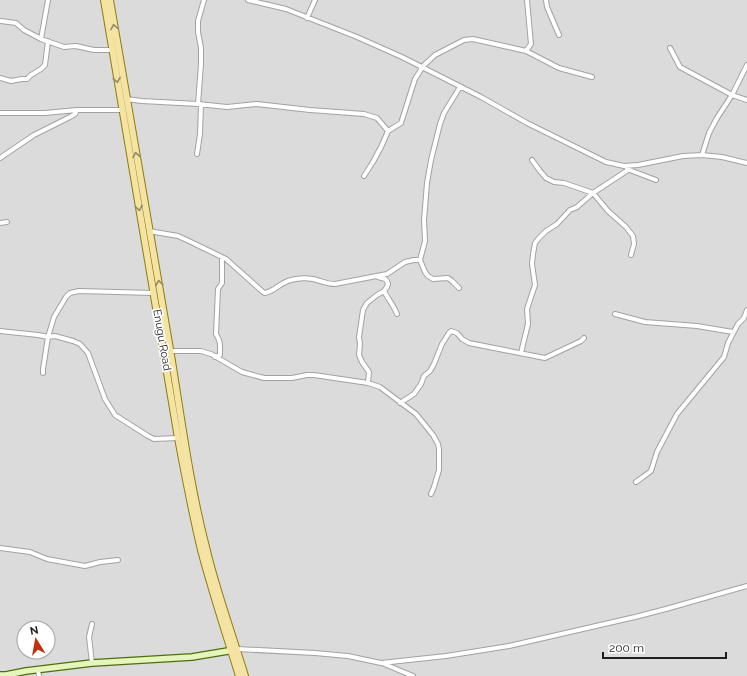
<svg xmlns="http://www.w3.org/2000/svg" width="747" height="676" font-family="Raleway,sans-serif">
	<rect width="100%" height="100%" fill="#eeede5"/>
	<path fill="#dcdbdb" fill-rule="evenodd" d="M0,0h747v676h-747zM24,628h24v24h-24z"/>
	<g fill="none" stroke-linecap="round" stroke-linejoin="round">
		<defs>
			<path id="street" d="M48,0l-7,39 23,8 12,-1 18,4h17
				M248,0l38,9 71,28 45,20 79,40 46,26 79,39 18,4 14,-1 45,-9 19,-1 20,2 25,6
				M546,0l1,7 12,28
				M307,18l8,-18
				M1,21l15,2 8,7 17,9
				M670,48l10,19 52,28 -15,23 -8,15 -7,22
				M526,51l5,-7 -4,-44
				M747,65l-15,30 15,5
				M421,68l14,-13 29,-15 9,-1 53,12 33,17 33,9
				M0,78l11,3 11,-2h5l4,-4 10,-6 4,-4 3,-24
				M126,99l16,2 56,3 29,3 30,-3 53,6 54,4 13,4 11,13
				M198,104l3,-40v-16l-3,-16v-11l6,-21
				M0,113h45l32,-3h45
				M197,154l3,-20 1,-30
				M0,158l34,-23 36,-18 5,-3 2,-4
				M532,160l8,11 6,7 8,4 10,1 29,10 15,18 18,16 7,9 1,8 -3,11
				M627,169l29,11
				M364,176l9,-14 9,-17 6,-14 13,-8 14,-44 7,-11
				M0,223l7,-1
				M149,231l29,5 13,6 35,17 37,33 2,1c10,-2 16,-11 26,-13 7,-2 15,-2 22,-1 8,2 14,5 22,5l52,-10 18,-12 9,-2h6
				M459,288l-7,-7 -4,-3 -15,1 -5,-3 -3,-4 -5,-12 5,-19 -1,-21 3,-37 4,-23 9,-36 4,-11 16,-26
				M384,291c4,8 10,15 13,23
				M615,314l30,8 52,4 36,6
				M0,331l38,4 10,2 7,-1 18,5 7,3 8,9 17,46 10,16 33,21 6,3 24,-1
				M170,351h31l10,3 31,18 22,6h28l15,-3h7l54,8 12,4 36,27 17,21 5,9 1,5v21l-5,17 -3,7
				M521,353l7,-29 -1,-15 8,-24 -3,-21 1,-10 2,-11 4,-5 7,-7 11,-7 13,-14 7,-3 16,-14 35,-23
				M215,357l5,-2c0,-10 1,-13 -4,-21l2,-45 4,-6v-26
				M43,373v-4l5,-32 6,-20 12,-20 4,-4 9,-2 75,2
				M368,383l1,-11 -7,-10 -3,-7 1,-11 -1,-7 4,-27 4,-7 10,-8 7,-4 3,-4 1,-3 -1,-3 -2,-2 -7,-2
				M400,403l14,-9 7,-10 3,-8 6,-5 4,-7 8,-20 7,-11 2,-2 6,2 5,6 7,4 76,15 36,-17 3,-3
				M636,482l7,-5 8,-6 6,-19 20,-38 47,-57 4,-14 10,-19 6,-6 3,-8
				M0,548l30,4 17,7 38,7 15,-4 18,-2
				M92,624l-3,13 3,26
				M237,649l78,4 33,3 33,7 65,-7 63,-10 126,-29 31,-8 81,-23
				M382,663l31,13
				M38,670l1,6"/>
			<path id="secondary" d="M0,675h6l20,-4 66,-8 100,-6 42,-7"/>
			<path id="primary" d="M104,0l74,438c7,37 14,75 23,112 11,42 25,84 38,126
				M110,0c19,116 40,232 60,349 11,66 19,132 36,198 10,43 26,86 39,129"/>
		</defs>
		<use href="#street" stroke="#a2a2a2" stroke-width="6"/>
		<use href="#secondary" stroke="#4e6e0d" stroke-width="8"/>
		<use href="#primary" stroke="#8d7e0b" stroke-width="8"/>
		<use href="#street" stroke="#fff" stroke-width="4"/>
		<use href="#secondary" stroke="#e6f5bc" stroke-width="5.5"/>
		<use href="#primary" stroke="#f5e3a3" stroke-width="6"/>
	</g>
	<defs><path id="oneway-chevron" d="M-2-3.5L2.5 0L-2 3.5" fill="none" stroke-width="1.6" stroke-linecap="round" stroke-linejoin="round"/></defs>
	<g stroke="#948a67">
		<use href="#oneway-chevron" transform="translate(114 27) rotate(-100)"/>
		<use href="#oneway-chevron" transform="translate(117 80) rotate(80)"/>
		<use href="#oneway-chevron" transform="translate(136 155) rotate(-100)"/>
		<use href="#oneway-chevron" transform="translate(139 208) rotate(80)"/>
		<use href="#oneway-chevron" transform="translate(159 283) rotate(-100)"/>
	</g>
	<g text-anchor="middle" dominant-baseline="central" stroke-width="3.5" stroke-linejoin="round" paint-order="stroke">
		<g font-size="11" fill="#1e1e1e" stroke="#fff">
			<text transform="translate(162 340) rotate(80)">Enugu Road</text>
		</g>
	</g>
	<g transform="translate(36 640) rotate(349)"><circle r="19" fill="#ffffff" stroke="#a5a5a5"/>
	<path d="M0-3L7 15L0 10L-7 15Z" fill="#be330e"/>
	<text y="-6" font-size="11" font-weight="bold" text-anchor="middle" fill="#1e1e1e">N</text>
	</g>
	<path d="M603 652v6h123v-6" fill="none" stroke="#1e1e1e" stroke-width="2"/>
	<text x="609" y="652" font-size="12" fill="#1e1e1e" stroke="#ffffff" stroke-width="3" paint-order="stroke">200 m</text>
</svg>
